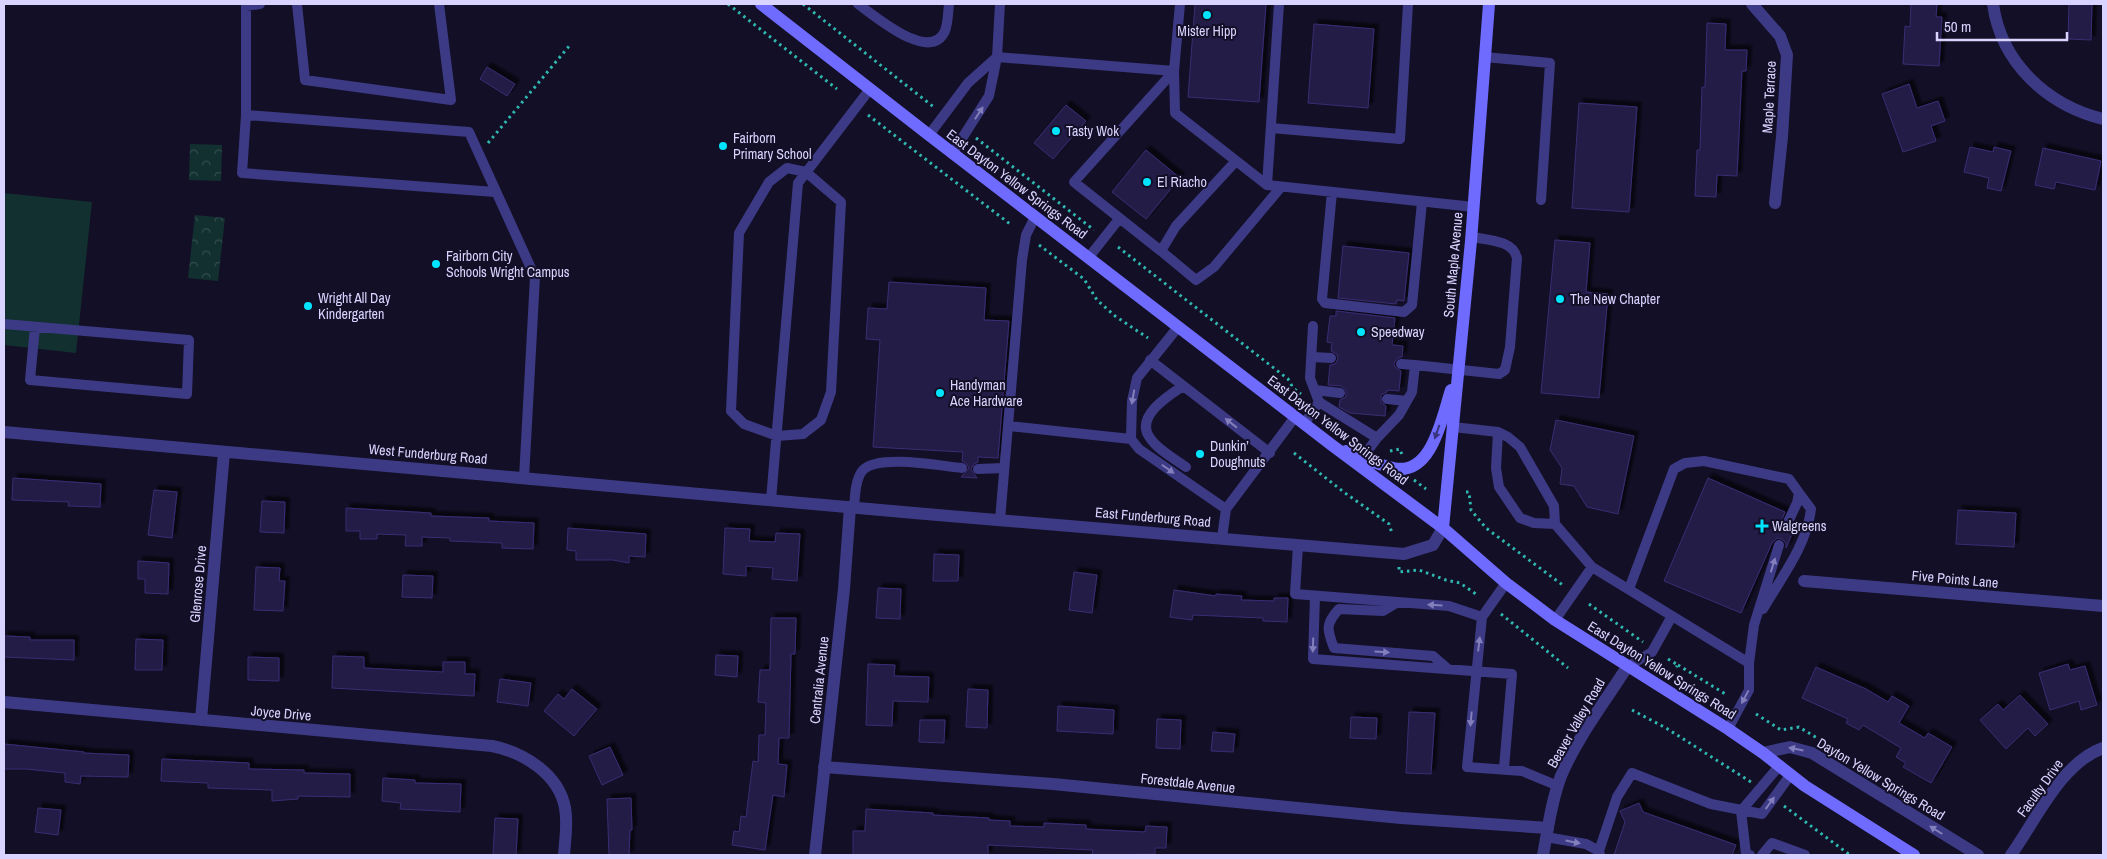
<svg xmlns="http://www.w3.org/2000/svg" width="2107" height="859" font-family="'Archivo Narrow',sans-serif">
	<defs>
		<pattern id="park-crowns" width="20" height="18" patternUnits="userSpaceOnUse" patternTransform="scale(1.25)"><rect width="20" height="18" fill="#12302f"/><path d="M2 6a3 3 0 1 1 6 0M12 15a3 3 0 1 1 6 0" fill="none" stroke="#344d4e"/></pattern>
		<filter id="shadow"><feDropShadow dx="4.5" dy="-4.5" stdDeviation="1" flood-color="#0009"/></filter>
	</defs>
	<rect width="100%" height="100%" fill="#130f26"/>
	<path fill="url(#park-crowns)" d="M190,144l32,1 -1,36 -32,-1z
		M195,215l30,3 -7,63 -30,-3z"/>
	<path fill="#12302f" d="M4,193l88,9 -16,151 -72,-8z"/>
	<path fill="#241b47" stroke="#3b2d73" filter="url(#shadow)" d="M1195,4h71l-7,98 -71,-5z
		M1911,4h26l-1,13h6l-3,49 -36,-2 2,-38 5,1z
		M2069,4h23l-1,36 -23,-1z
		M1707,23l19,1 -1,26h22l-1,21h-4l-5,105 -20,-1 -1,22 -21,-1 2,-46h3l2,-63h3z
		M1314,24l60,5 -6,79 -60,-5z
		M487,67l28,17 -8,12 -27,-17z
		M1909,84l8,24 21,-7 7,20 -14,5 5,15 -33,11 -21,-58z
		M1579,103l58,4 -8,105 -57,-4z
		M1066,105l20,16 -33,38 -19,-16z
		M1970,147l23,5 1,-5 17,4 -10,40 -14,-3 2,-10 -25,-6z
		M2043,148l58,13 -6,29 -39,-8 -2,7 -19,-4z
		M1146,150l34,28 -34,41 -34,-27z
		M1555,240l35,3 -4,49 22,2 -9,104 -58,-5z
		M1343,246l66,7 -5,48 -7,-1 -1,4 -58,-6z
		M889,282l97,6 -2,32 25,1 -11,137 -20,-1v5l-4,2 -3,5 6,9 -16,-1 8,-9 -3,-5 -4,-2 1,-9 -90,-5 7,-107 -14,-1 2,-31 19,1z
		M1336,311l59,7 -3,27 11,1 -1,11 -4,1 -4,5 1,4 6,4 -2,20 -12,-1v2l-6,3v7l5,4 -1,10 -35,-3 -11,-6 1,-7 6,-3v-7l-5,-4 -13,-1 2,-20 5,-1 3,-5 -1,-5 -6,-3 1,-8 -5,-1 3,-26h6z
		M1556,420l78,16 -16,78 -31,-7 -13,-21 -14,-2 2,-16 -12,-18z
		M13,478l88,6 -1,23 -32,-1 1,-4 -57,-2z
		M1708,478l77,34 -5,12 4,6 4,1 6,-5 1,1 -9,21v-5l-4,-4 -5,-1 -5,5 -31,70 -77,-32z
		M154,490l23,2 -5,46 -24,-3z
		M262,501l23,1 -1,31 -24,-1z
		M346,508l85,5v3l58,2v3l45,2 -1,26 -31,-1v-5l-52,-2v-3l-28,-1v9h-17l1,-11 -29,-1v5h-17v-8h-14z
		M1958,510l58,3 -2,34 -58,-3z
		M568,528l78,6 -1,23 -16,-1v7l-16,-3h-37v-9l-9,-1z
		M725,528l25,1 -1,12 26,1 1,-9 24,1 -3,47 -25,-2 1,-11 -27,-2v10l-23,-2z
		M934,554l25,1 -1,26h-25z
		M138,561l31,2 -1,31 -23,-1v-14h-7z
		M256,567l24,1 -1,13h6l-2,30 -29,-1z
		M1074,572l23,3 -5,38 -23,-3z
		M403,575l30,1 -1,22 -30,-1z
		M878,588l23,1 -1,30 -24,-1z
		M1174,590l42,6v-2l26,2 -1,4 33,1v-3h14l-1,24 -24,-1v-3l-70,-3 -1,5 -22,-3z
		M771,618h25l-1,36h-4l-2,84h-10l-1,26 9,1 -3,32 -11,-2 -8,55 -33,-5 2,-14 5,1 2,-16 5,1 7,-56 5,1 1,-27h6l1,-32 -8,-1 2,-32h10z
		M4,636l26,1v3h44v20l-70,-3z
		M136,639l27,1 -1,30h-27z
		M716,655l22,1 -1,21 -22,-2z
		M333,656l31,1v11l79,4v-10h22v12h10l-1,22 -142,-8z
		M248,657l31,1v23l-31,-1z
		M868,664l27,1 -1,11 35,1 -1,25 -35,-1 -1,25 -26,-1z
		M2068,664l2,6 15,-4 12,39 -16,5 -2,-9 -29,9 -11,-37z
		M1816,667l50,22 22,13 4,-6 17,10 -10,17 26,15 3,-5 24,14 -21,36 -28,-16 3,-4 -10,-6 5,-9 -38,-23 -4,5 -13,-7 2,-4 -46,-21z
		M500,679l31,4 -3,23 -31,-4z
		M572,689l25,20 -23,27 -30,-25 14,-17 6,5z
		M968,689l20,1 -1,38 -21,-1z
		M2020,695l28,29 -13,12 -7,-8 -22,21 -26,-29 18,-16 5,6z
		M1058,706l56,4 -1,24 -56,-3z
		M1409,712l26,1 -4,61 -25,-1z
		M1351,717l26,1 -1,21 -26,-1z
		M1157,719l24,1 -1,29 -24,-1z
		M920,720h25l-1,23 -25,-1z
		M1213,732l22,2 -2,18 -22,-1z
		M4,744l80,8 -1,1 46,2 -1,22 -47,-1 -1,8 -15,-2v-9l-39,-4h-22z
		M610,747l13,28 -21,10 -13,-29z
		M162,759l87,4v6l55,1v3l46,1v23l-52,-1v3l-26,2v-11l-64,-2v-5l-47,-2z
		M383,778l32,2v3l46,1 -1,28 -60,-3 1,-6 -19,-2z
		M631,798l1,32h-2l-1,25h-20l-2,-56z
		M1639,803l4,9 93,33 -4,10h-118l11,-33 -5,-11z
		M38,808l23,2 -3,25 -23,-3z
		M866,809l67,4v2l56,3v2l21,1v5l34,1v-4l42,2v4l59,3 1,-6 21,1 -1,21h-11v6l-63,1 1,-5 -105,-5v10h-135v-24h12z
		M495,818l23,1 -2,36h-23z"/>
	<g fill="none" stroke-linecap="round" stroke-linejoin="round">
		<path stroke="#2fb8b0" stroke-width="3" stroke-dasharray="2.5 4" stroke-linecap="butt" d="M728,4l109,85
			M803,4l132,104
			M868,115l142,109
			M976,138l118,92
			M488,143l82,-98
			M1039,245l45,34 13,21 18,16 33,22
			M1118,247l170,132 5,9 8,6
			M1390,451l10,-2 2,6
			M1294,453l51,40 44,31 3,9
			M1414,480l12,9
			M1466,492h3l2,18 15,18 78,58
			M1399,567v5l20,-2 27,10 14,3 16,11
			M1589,604l54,38
			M1501,614l67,54
			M1668,659l10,6 -2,2
			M1678,665l49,30
			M1632,710l34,18 85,54
			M1756,714l25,16 18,-3 18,11
			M1784,806l66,49"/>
		<path stroke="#3d3a85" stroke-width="10" d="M260,4l-14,2v109l223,17 66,145 -11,201
			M297,4l8,76 146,20 -12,-96
			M858,4c16,11 72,60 87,27 3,-8 3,-18 4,-27
			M1180,4l-6,67 1,42 92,72 207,22
			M1484,57l66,6 -9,137
			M246,115l-4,58 253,19
			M1271,128l129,11 8,-135
			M929,135l39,-52 29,-26 177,14
			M952,154l37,-58 8,-39 3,-53
			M1236,161l-60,65 -15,25 35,29 18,-13 67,-80
			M787,168l19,4 35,30 -10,190 -10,28 -18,14 -26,2 -33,-12 -13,-13 8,-178 30,-51z
			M1267,185l12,-181
			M1332,192l-10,107 3,4 79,9 8,-7 10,-103
			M1161,251l-87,-69 100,-111
			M1089,257l30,-38
			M4,324l185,16 -2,54 -157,-14 5,-53
			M1313,326l-3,52 9,24
			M1178,327l-41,51 -5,23 -1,38 8,10 87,60
			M1312,357l19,1
			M1150,360l120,93
			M1401,364l14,1
			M1183,386c-14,9 -49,31 -33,52 8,12 25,21 36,29
			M1315,390l25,3
			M1387,399l20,2
			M1304,424l15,-22 58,36 -14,19
			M1008,426l123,13
			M1453,427l45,5 10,5 12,10 34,59 1,18 37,43 157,96
			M1498,432l-2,36 3,19 21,31 14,5 21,1
			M1377,438l22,-23 13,-23 3,-27 84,9 6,-4 5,-23 7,-89c-4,-18 -30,-18 -45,-21
			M978,469l26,-1
			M771,500l27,-317 72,-94
			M854,508c1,-11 1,-29 9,-38 16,-16 77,-4 99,-2
			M1000,520l22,-260 4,-25 9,-18
			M1222,538l4,-29 69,-92
			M1298,545l-3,49 154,12 33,11
			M1506,583l-24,34 -15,150 55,4 36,15
			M1629,589l45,-120 11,-6 19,-2 85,18 10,14 -2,10 -10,21
			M1315,596l-2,63 199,15 -8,94
			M1398,602l-15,9 -44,-2c-14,15 -12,21 -5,39l99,8 15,13
			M1763,609c18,-31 44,-64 48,-100l-12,-16
			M1555,620l37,-53
			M1627,667l25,-15 20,-36
			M1728,729l21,-39v-27l5,-38 25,-80
			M1546,837l40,7 13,7
			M1600,855l-1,-4 18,-54 15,-24 79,31 51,10 29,-40
			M1750,855l-4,-1 -5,-43 39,-46
			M1762,855l10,-12 33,12"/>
		<path stroke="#3d3a85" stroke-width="12" d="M1752,4l28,32 7,19 -5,82 -7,66
			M1993,4c8,59 54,101 110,115
			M1804,581l299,25
			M4,702l488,44c31,6 67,28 73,62 3,15 0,32 -1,47
			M201,720l23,-268
			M1763,753l27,-6 22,6 166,102
			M824,767l229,17 348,34 147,10
			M815,855l29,-266 6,-82
			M2011,855c25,-35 50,-92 92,-107"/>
		<path stroke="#3d3a85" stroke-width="12" d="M4,432c467,41 933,85 1400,122l29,-9 10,-17
			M1543,855c5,-26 8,-53 18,-79 16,-38 43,-73 66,-109"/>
		<path stroke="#6f6bff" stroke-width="12" d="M761,4l168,131 404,311 110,82 63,55 49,37 173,109 35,24 42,33 109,69
			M1346,451c15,6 31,14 47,17 39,9 49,-51 58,-78
			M1443,528l28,-287 18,-237"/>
	</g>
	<defs><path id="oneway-solid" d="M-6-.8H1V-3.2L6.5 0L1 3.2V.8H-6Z" transform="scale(1.25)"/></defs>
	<g fill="#837fbc">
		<use href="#oneway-solid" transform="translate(979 113) rotate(-57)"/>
		<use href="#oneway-solid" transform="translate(1133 397) rotate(100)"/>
		<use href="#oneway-solid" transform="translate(1231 423) rotate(-142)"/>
		<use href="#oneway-solid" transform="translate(1168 469) rotate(35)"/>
		<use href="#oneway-solid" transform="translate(1773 565) rotate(-73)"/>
		<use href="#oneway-solid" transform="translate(1435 605) rotate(-176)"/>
		<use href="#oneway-solid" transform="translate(1479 644) rotate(-83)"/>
		<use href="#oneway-solid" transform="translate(1313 645) rotate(92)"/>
		<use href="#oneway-solid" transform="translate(1382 652) rotate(4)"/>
		<use href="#oneway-solid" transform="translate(1745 697) rotate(118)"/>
		<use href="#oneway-solid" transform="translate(1471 719) rotate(95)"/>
		<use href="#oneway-solid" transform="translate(1796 749) rotate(-169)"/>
		<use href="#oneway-solid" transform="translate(1770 803) rotate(-54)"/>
		<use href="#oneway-solid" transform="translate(1936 830) rotate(-148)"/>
		<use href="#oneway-solid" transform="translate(1573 842) rotate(11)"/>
	</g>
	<use fill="#38347d" href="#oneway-solid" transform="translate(1437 432) rotate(109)"/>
	<g fill="#00e5ff" stroke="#130f26" stroke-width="2">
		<circle cx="1207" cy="15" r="5"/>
		<circle cx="1056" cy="131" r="5"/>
		<circle cx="723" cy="146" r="5"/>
		<circle cx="1147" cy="182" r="5"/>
		<circle cx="436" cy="264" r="5"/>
		<circle cx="1560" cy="299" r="5"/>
		<circle cx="308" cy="306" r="5"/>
		<circle cx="1361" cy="332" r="5"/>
		<circle cx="940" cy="393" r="5"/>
		<circle cx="1200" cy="454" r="5"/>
		<path d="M1759.5 518.5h5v5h5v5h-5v5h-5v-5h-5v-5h5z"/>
	</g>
	<g text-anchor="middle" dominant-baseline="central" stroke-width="4" stroke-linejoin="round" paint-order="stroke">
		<g font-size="14" fill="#d9d4ff" stroke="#130f26" text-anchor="start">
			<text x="1207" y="31" text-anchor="middle">Mister Hipp</text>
			<text x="1066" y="131">Tasty Wok</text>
			<text x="733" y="138">Fairborn<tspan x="733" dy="16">Primary School</tspan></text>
			<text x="1157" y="182">El Riacho</text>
			<text x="446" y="256">Fairborn City<tspan x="446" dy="16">Schools Wright Campus</tspan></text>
			<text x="318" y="298">Wright All Day<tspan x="318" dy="16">Kindergarten</tspan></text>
			<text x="1570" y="299">The New Chapter</text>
			<text x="1371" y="332">Speedway</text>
			<text x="950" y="385">Handyman<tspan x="950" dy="16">Ace Hardware</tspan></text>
			<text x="1210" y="446">Dunkin’<tspan x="1210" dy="16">Doughnuts</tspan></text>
			<text x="1772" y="526">Walgreens</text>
		</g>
		<g font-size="14" fill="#d9d4ff" stroke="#130f26">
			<text transform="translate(1769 97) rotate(-87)">Maple Terrace</text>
			<text transform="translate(1017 184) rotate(37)">East Dayton Yellow Springs Road</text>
			<text transform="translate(1453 265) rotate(-85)">South Maple Avenue</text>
			<text transform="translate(1338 430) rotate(37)">East Dayton Yellow Springs Road</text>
			<text transform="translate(428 454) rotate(5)">West Funderburg Road</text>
			<text transform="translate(1153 517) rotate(5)">East Funderburg Road</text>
			<text transform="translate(1955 579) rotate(5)">Five Points Lane</text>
			<text transform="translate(198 584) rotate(-85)">Glenrose Drive</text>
			<text transform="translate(1662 670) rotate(32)">East Dayton Yellow Springs Road</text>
			<text transform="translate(819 680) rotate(-84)">Centralia Avenue</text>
			<text transform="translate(281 713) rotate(5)">Joyce Drive</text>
			<text transform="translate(1576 723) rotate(-60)">Beaver Valley Road</text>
			<text transform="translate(1881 779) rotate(31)">Dayton Yellow Springs Road</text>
			<text transform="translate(1188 783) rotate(6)">Forestdale Avenue</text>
			<text transform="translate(2040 788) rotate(-54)">Faculty Drive</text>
		</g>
	</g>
	<rect width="2107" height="859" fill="none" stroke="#d9d4ff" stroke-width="10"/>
	<path d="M1937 32v8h130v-8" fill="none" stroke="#d9d4ff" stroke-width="2.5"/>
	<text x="1944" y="32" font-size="15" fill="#d9d4ff" stroke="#130f26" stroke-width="4" paint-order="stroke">50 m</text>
</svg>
